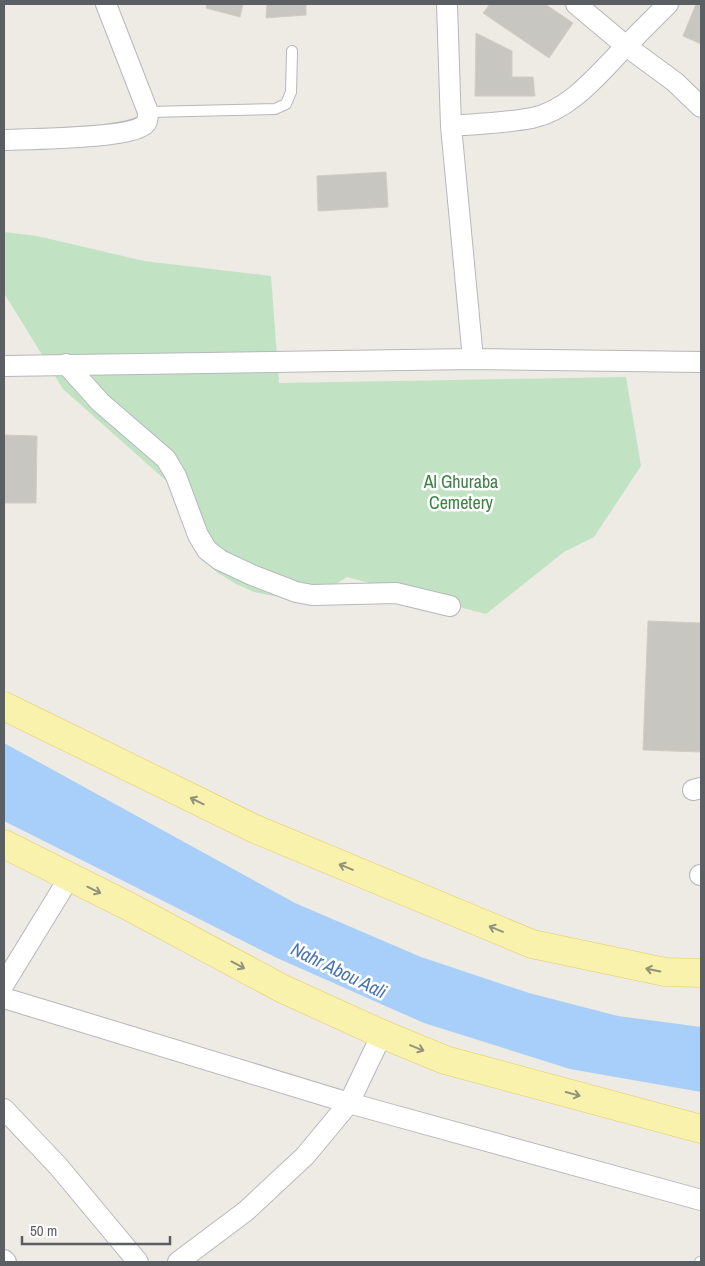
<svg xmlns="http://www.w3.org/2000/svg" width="705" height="1266" font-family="'Archivo Narrow',sans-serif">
	<rect width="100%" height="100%" fill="#edebe3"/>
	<path fill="#c1e3c4" d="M4,232l33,4 107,25 127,15 8,107 347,-6 15,89 -47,71 -30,15 -78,62 -139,-37 -34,21 -20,1 -19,-3 -20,-4 -18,-8 -18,-11 -16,-13 -30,-74 -109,-97 -59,-96z"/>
	<path fill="#a7cff9" d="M4,743l291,160 126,54 108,36 89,23 83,11v65l-131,-23 -146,-46 -147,-65 -273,-137z"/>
	<path fill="#c8c6c0" stroke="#d1cdc2" d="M207,4h36l-3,13 -34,-9z
		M267,4h39v11l-40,3z
		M490,4h55l28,19 -24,35 -66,-45z
		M696,4h5v40l-18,-8z
		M476,33l36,18v26h21l2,19h-60z
		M386,172l2,35 -70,4 -1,-35z
		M4,435l33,1 -1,67h-32z
		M648,621l53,2v129l-58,-2z"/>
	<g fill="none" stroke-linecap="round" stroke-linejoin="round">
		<defs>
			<path id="lane" d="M148,112l127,-3 11,-5 5,-12 1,-41
				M700,1262h1"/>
			<path id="street" d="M447,4l4,122 22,233
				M576,4l50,42 42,-42
				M451,126c26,-2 54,-3 81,-8 39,-8 67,-45 94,-72l49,36 26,25
				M4,140c22,-1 131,-1 142,-17 2,-3 2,-8 2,-11l-42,-108
				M66,364l34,38 66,57 10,17 22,59 9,15 13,10 32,15 44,17 16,3 84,-2 54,13
				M4,366l469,-7 228,3
				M693,790l8,-2
				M700,875h1
				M4,984l65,-106
				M4,998l345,105 352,97
				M4,1109l54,57 80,96
				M4,1260l2,2
				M178,1262l68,-51 59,-55 44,-53 33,-69"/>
			<path id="primary" d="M4,706l251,123 277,115 133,28 36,1
				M4,844l124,62 155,83 99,45 63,26 256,69"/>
		</defs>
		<use href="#lane" stroke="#b5b8bc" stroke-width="12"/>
		<use href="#street" stroke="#b5b8bc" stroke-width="22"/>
		<use href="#primary" stroke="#e7cc62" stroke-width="29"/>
		<use href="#lane" stroke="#fff" stroke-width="10"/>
		<use href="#street" stroke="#fff" stroke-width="20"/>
		<use href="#primary" stroke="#f9f2ac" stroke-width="28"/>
	</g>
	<defs><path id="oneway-shaft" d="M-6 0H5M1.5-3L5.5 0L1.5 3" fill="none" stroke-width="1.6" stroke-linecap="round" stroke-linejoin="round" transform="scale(1.25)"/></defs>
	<g stroke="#92927d">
		<use href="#oneway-shaft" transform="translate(197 801) rotate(-154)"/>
		<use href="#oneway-shaft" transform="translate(346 867) rotate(-158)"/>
		<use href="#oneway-shaft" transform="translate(94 890) rotate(26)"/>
		<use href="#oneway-shaft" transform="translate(496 929) rotate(-158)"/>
		<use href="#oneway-shaft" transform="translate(238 965) rotate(28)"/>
		<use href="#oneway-shaft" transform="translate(653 970) rotate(-168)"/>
		<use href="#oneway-shaft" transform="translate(417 1048) rotate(22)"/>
		<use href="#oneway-shaft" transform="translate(573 1094) rotate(15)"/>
	</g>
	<g text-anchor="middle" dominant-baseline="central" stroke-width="5" stroke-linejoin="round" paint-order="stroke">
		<g font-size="18" fill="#3b8244" stroke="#fff">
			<text x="461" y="481">Al Ghuraba<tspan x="461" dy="21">Cemetery</tspan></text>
		</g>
		<g font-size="19" font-style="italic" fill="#4974b2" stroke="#fff">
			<text transform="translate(339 970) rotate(26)">Nahr Abou Aali</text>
		</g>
	</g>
	<rect width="705" height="1266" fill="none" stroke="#5b5e63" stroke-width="10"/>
	<path d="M22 1236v8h148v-8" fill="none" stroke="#5b5e63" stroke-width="2.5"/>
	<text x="30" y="1236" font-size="15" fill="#5b5e63" stroke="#ffffff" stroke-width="4" paint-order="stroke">50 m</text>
</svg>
